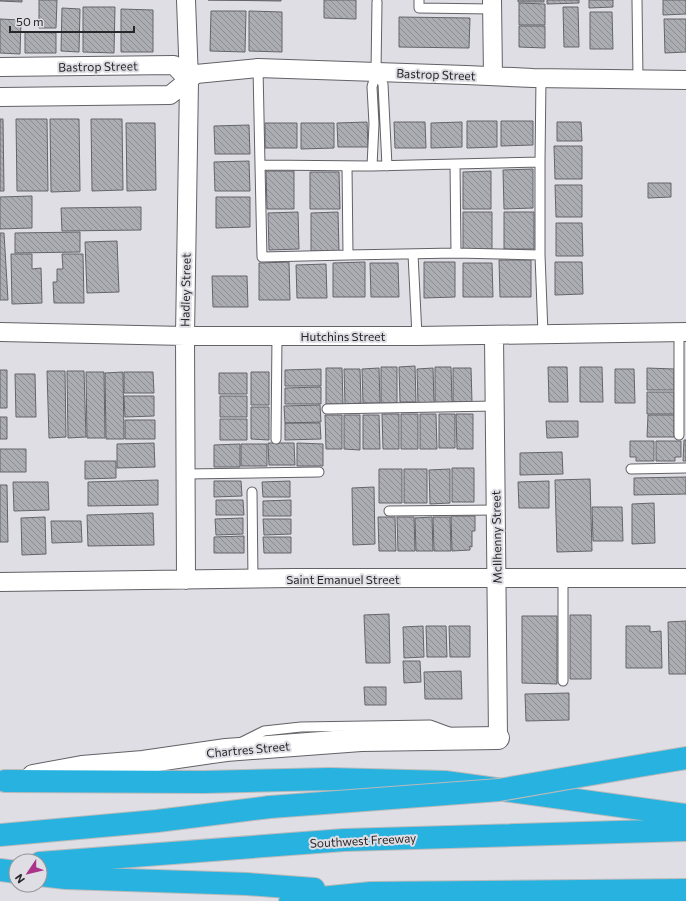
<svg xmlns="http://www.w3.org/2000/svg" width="686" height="901" font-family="Commissioner,sans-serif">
	<defs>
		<pattern id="building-back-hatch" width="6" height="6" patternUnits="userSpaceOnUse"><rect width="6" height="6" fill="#acadb2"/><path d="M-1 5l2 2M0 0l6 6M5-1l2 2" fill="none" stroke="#8c8d91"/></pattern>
	</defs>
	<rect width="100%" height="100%" fill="#dedee4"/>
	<path fill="url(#building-back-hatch)" stroke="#64656a" d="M0,0h22v2l-22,-1z
		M39,0h18l-1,28h-17z
		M208,0h73v1z
		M324,0h32v19l-32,-1z
		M518,0h26v2h-26z
		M547,0h32v3l-32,1z
		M589,0h24v7l-24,1z
		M663,0h23v14l-23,1z
		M519,3l26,1v21h-26z
		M83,7h32l-1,46 -31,-1z
		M563,7h15l1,40h-15z
		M62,8l18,1 -1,43 -18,-1z
		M121,9l32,1v42h-32z
		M211,11h35l-1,41 -35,-1z
		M249,11l33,1v40l-33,-1z
		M590,12h22l1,37h-23z
		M399,17l71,1 -1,30 -70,-1z
		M0,19l21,1 -1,34 -20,-1z
		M664,19h22v33l-21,1z
		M519,26h26v22l-26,-1z
		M25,32l31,1v20h-31z
		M0,119h3l1,72h-4z
		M16,119h31l1,72h-31z
		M50,119h29l1,72 -29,1z
		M91,119h31l1,71 -31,1z
		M467,121h30v26l-30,1z
		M501,121h32v24l-32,1z
		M367,122l1,25h-30l-1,-24z
		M394,122h31l1,26h-31z
		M462,122v25l-31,1v-25z
		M557,122h24l1,19h-25z
		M126,123h29l1,67 -29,1z
		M265,123h32v25h-32z
		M301,123h33v25l-33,1z
		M249,125l1,29h-35l-1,-28z
		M554,146h28v33h-27z
		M249,161l1,30h-35l-1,-29z
		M533,169v39l-29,1 -1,-39z
		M266,171h28v38h-27z
		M491,171v38h-28v-37z
		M310,172h29l1,37h-30z
		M648,183h23v14l-23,1z
		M555,185h27v32h-26z
		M32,196v32l-32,1v-32z
		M216,197h34v30l-34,1z
		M141,207v23l-79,1 -1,-23z
		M298,212l1,37 -30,1 -1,-37z
		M338,212l1,39h-28v-38z
		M463,212h29v37l-29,1z
		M504,212h30v37h-30z
		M556,223h26l1,33h-27z
		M80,232v20l-65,1v-20z
		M0,233h4l4,67h-8z
		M117,241l2,51 -32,1 -2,-51z
		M11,254h21v15l9,-1 1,35 -30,1z
		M62,254h21l1,49h-30l-1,-21h4v-13h6z
		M499,260h32v37h-31z
		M289,262l1,38h-31v-37z
		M365,262v35h-32v-34z
		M424,262h31v35l-31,1z
		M555,262h27l1,32 -28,1z
		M370,263h28l1,34h-28z
		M463,263h29l1,34h-30z
		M326,264l1,34h-30l-1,-33z
		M212,276h35l1,31h-35z
		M415,366l1,36h-16l-1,-35z
		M381,367h16v36h-16z
		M435,367h16l1,36h-17z
		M548,367h19l1,35h-19z
		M580,367h22l1,35h-23z
		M326,368h16l1,36h-17z
		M379,368l1,35h-17l-1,-34z
		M433,368l1,35h-16l-1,-34z
		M453,368h18l1,34h-19z
		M647,368l27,1v21h-27z
		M321,369v17h-36v-16z
		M344,369h16l1,34 -16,1z
		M615,369h19l1,34h-20z
		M0,370h7v38h-7z
		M47,371h18l1,66 -17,1z
		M67,371h17l2,66 -18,1z
		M86,372h18l1,66h-18z
		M123,372l1,67h-18l-1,-66z
		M124,372h29l1,21h-30z
		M251,372h18v33h-18z
		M219,373h28v21h-28z
		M15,374h20l1,43h-20z
		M321,387v17h-36v-16z
		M647,392h27v22h-27z
		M124,396h30v20l-29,1z
		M220,396h27v21h-27z
		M320,405l1,17 -36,1 -1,-17z
		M251,407h18v33l-18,-1z
		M382,414h17v35h-16z
		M401,414h17v35h-17z
		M420,414h16l1,35h-17z
		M439,414h16v34h-16z
		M456,414h17v35h-16z
		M325,415h17v34h-16z
		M344,415h16v35l-16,-1z
		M363,415h16l1,34h-17z
		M648,415h26v22h-27z
		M0,417h7v22h-7z
		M220,419h27v21h-27z
		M125,420h30v19h-30z
		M546,421h32v16l-31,1z
		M285,423h35l1,16 -36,1z
		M684,440h2v21h-3z
		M630,441h24v20h-18v-4h-6z
		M656,441h25v16h-6v4h-19z
		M154,443l1,24 -38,1v-24z
		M268,443h26l1,22h-26z
		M297,443l26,1v22h-26z
		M240,444v23h-26v-22z
		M241,444h26v22h-26z
		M0,449h26v23h-26z
		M562,452l1,22 -43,1v-22z
		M85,461h31v17l-31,1z
		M452,468h22v34h-22z
		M379,469h23v34h-23z
		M404,469h23v34h-23z
		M450,469v34l-20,1 -1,-34z
		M686,477v17l-52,1v-17z
		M590,479l2,72 -35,1 -2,-72z
		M158,480v25l-70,1v-24z
		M214,481h27l1,15 -28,1z
		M290,481v16h-27l-1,-15z
		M549,481v27h-30l-1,-26z
		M13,482h35l1,28 -35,1z
		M0,485h7l1,57h-8z
		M374,487l1,57 -22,1 -1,-57z
		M216,500h27l1,15h-28z
		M291,500v16h-28v-15z
		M654,503l1,40 -23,1v-40z
		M592,507h30l1,34h-30z
		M153,513l1,32 -66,1 -1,-31z
		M451,516h24v15h-3v16l-2,-1v4l-18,1z
		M45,517l1,37 -24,1 -1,-37z
		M378,517h17l1,34h-17z
		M397,517h17l1,34h-17z
		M432,517l1,34h-17l-1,-33z
		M433,517h17l1,34h-17z
		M243,518v16l-27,1 -1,-16z
		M263,519h28v15l-27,1z
		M51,521h30l1,21 -30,1z
		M244,536v17h-30v-16z
		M263,537h28v16h-27z
		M389,614l1,49h-24l-2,-48z
		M570,615h21v64h-21z
		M522,616h35v68l-35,-1z
		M686,621v53h-17l-1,-52z
		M423,626l1,31 -20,1 -1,-31z
		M426,626h20l1,31h-20z
		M449,626h21v31h-20z
		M626,626h24v6l11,-1 1,37h-36z
		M403,661h17l1,21 -17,1z
		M461,671l1,28h-37l-1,-27z
		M364,687h22v18h-21z
		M569,693v27l-43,1 -1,-27z"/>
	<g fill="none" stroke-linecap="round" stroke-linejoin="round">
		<defs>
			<path id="lane" d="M419,0v8l73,1
				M637,0l1,79
				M258,68l2,97 112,1 83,-2 1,89 -108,2
				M376,72l1,-70
				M540,162l1,-84
				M455,164l85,-2v93l3,79
				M260,165l2,92 86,-2 -1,-89
				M372,166l2,-42 -2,-37 4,-15 7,12 4,82
				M456,253l84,2
				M413,254l4,82
				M679,332v103
				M327,409l168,-3
				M276,439l1,-103
				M631,469l55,-1
				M186,474l133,-2
				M252,492l1,87
				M389,511l107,-1
				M563,578v103
				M242,742l22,-11 37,-4 129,-2 19,7"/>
			<path id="street" d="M186,0l3,81 -4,255 1,244
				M492,0l1,76
				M0,67l174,-2 15,16
				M0,97l170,-2 26,-21 62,-6 208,7 67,3 153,2
				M0,332l185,4h232l269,-4
				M494,336l4,402
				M0,582l293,-4h393"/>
			<path id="secondary" d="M33,776l49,-9 61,-5 83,-12 135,-10 137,-2"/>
			<path id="highway" d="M650,764l36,-6
				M5,781l199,1 126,-3 115,3 241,33
				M0,835l157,-14 113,-14
				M40,863l304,-23 342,-10
				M0,870l16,2
				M40,875l26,3 181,6 67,5
				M290,901l81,-8 315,-3"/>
		</defs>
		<use href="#lane" stroke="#626267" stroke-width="11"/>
		<use href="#street" stroke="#626267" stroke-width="20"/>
		<use href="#secondary" stroke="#626267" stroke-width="24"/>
		<use href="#highway" stroke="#bababb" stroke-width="24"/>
		<use href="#lane" stroke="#fff" stroke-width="9"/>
		<use href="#street" stroke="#fff" stroke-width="18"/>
		<use href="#secondary" stroke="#fff" stroke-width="22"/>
		<use href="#highway" stroke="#27b2e0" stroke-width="22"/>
		<defs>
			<path id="highway-bridge" d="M270,807l229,-17 151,-26"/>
		</defs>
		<use href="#highway-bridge" stroke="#bababb" stroke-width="24" stroke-linecap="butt"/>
		<use href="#highway-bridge" stroke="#27b2e0" stroke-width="22"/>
	</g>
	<g text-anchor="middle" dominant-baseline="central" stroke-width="4" stroke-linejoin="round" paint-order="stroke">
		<g font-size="12" fill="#272729" stroke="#dedee4">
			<text transform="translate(98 66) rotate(-1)">Bastrop Street</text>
			<text transform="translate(436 74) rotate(2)">Bastrop Street</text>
			<text transform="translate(185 290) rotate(-89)">Hadley Street</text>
			<text x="343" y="336">Hutchins Street</text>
			<text transform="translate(496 537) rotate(-91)">McIlhenny Street</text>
			<text x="343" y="579">Saint Emanuel Street</text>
			<text transform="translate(248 749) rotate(-5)">Chartres Street</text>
			<text transform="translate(363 840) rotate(-3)">Southwest Freeway</text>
		</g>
	</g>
	<g transform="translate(28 873) rotate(235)"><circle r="19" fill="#dedee4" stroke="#959599"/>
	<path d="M0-3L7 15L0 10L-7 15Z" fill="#ab348a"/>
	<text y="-6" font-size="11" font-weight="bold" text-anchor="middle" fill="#272729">N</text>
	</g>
	<path d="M10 26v6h124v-6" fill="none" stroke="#272729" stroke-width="2"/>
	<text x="16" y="26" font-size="12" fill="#272729" stroke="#dedee4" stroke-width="3" paint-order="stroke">50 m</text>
</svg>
